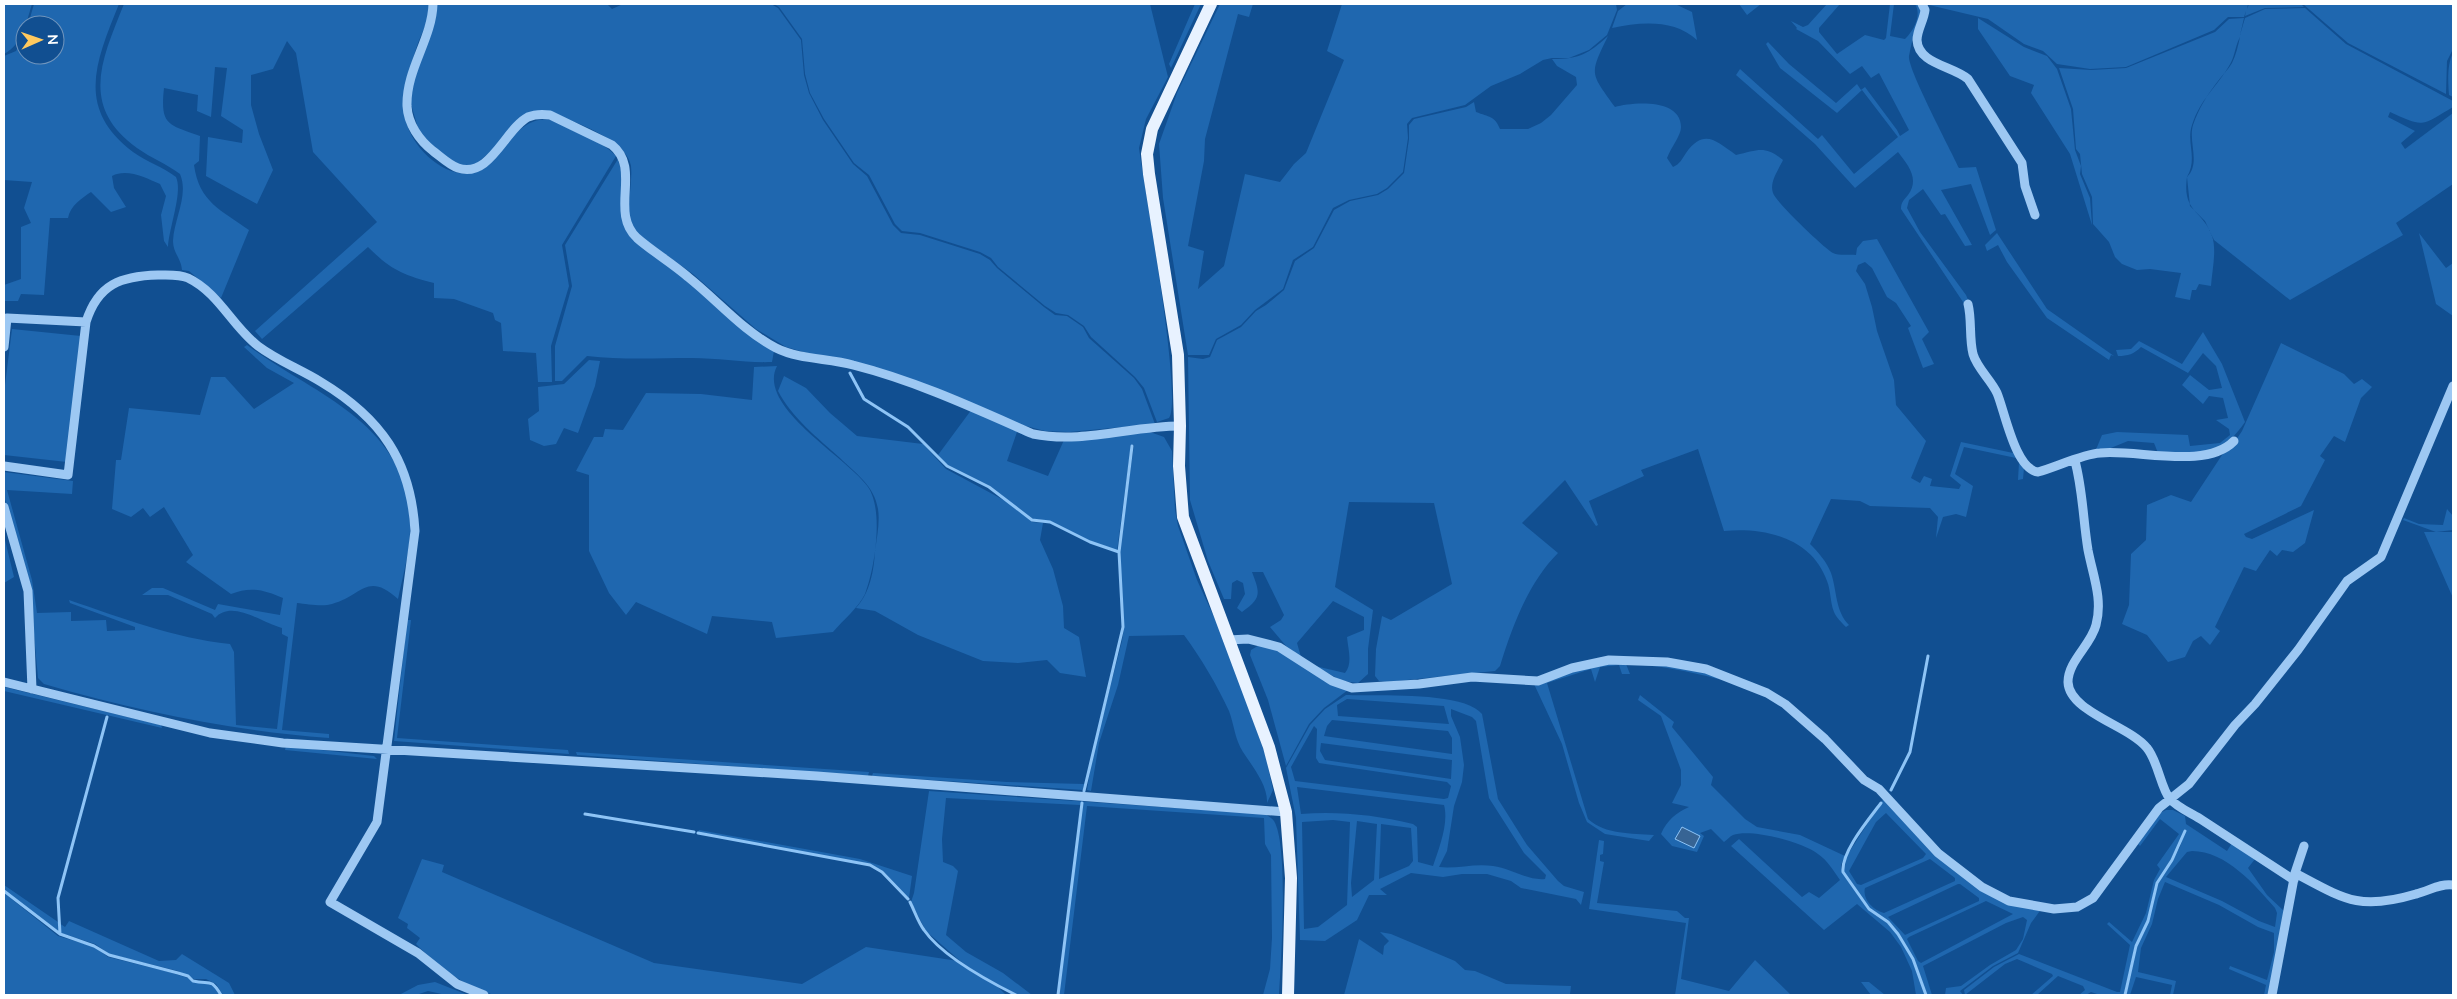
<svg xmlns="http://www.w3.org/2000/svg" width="2457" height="999" font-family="'Nunito Sans',sans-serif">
	<rect width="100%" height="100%" fill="#114f91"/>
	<path fill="#1f67af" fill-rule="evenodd" d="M4,4h28c-6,19 -9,40 -28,50z
		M34,4h85c-23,57 -44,104 14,148 14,10 30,15 43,25 7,15 -7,51 -8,70l-4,-6 -3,-26 5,-19 -6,-12c-14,-6 -33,-16 -48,-8l2,12 12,19 -15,5 -20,-20c-9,6 -21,14 -23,26h-18l-6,77 -23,-1 -3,7h-14v-16l17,-6v-52l10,-4 -7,-15 8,-26 -28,-2v-124l12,-5 9,-17v21h30v-30h-27z
		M124,4h306c0,14 -7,26 -12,39 -8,24 -17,54 -12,78 7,30 46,65 77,48 5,-2 9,-8 13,-13 15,-16 29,-40 54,-36 8,1 17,8 24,11 15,7 31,13 42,25l-54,89 7,41 -18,60 1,36h-14l-2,-29 -33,-2 -2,-28 -6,-3 -2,-7 -39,-14 -20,-1v-15c-31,-8 -43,-13 -66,-36l-106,92 -7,-8 122,-109 -64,-70 -17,-99 -9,-12 -14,28 -22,6v30l8,29 14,36 -16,34 -51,-28 2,-39 34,6 1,-13 -22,-14 6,-48 -12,-1 -4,50 -14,-6 1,-16 -34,-7c-4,38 4,36 36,48l-1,25 -5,4c5,37 27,45 55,65l-28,68 -32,-27 -7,-1c-1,-12 -9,-17 -9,-29 1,-22 16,-46 7,-67 -13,-10 -29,-16 -43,-26 -58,-42 -35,-89 -13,-144z
		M437,4h170l5,5 11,-5h148l7,4 23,32 3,35 5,18 14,27 30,44 14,12 26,49 8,8 19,2 60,19 10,6 7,8 47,39 11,8 12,1 16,11 6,11 45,40 8,11 13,35 -86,8 -24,-1 -23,-6 -76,-33 -160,-45 -30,-18 -63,-55 -60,-43c-9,-20 0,-43 -2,-65 -3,-27 -71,-53 -95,-54l-60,52 -10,2 -14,-4 -32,-27 -9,-31v-13z
		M774,4h376l18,73 -22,42 -7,29c5,37 44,251 30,270l-12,4 -13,-34 -9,-11 -44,-40 -7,-11 -16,-11 -12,-2 -11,-7 -47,-39 -7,-9 -11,-6 -60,-19 -18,-2 -7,-7 -26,-49 -15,-12 -30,-44 -14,-26 -5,-19 -3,-35 -23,-32z
		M1195,4h6l-30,64 -2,-4z
		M1220,4h33l-4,13 -11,-3 -33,125 -1,22 -16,85 16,5 -6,38 26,-23 21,-92 35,8 14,-18 12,-11 38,-93 -17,-9 15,-47h274l1,6 -10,25 -18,15 -20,8h-17l-9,2 -23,14 -29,12 -26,19 -53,13 -5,6 1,14 -5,34 -16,16 -10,6 -28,6 -16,8 -20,39 -20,13 -10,29 -28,21 -14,15 -25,14 -7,16h-21l-25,-157 -4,-54 18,-51z
		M1627,4h48l17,8 5,28c-23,-21 -56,-18 -85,-12l6,-17z
		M1739,4h22l-14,11z
		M1827,4h13l-21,24v4l18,22 28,-19 19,5 2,-2 4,-34h4l-4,32 15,3c9,-9 17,-24 10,-35h4l3,9c-7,15 -10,28 -13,43 -2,12 43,96 50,112l17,-1 20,63 -6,5 -19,-51 -30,6 31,55 -7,1 -20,-32 -4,1 -18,-26 -14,11 -2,8 13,24 46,63 3,7 -4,3 -64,-96c0,-7 3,-9 7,-14 12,-16 0,-30 -10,-43l-43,36 -40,-44 -79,-69 4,-6 78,70 4,-4 32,39 44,-37 -36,-47 -25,23 -57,-45 -14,-24 2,-2 21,22 47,39 21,-19 4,6 4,-3 32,43 3,6 9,-6 -30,-57 -8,5 -9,-12 -12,8 -32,-33 -22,-12 1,-1 -6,-7 12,6 5,-2z
		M1925,4h323l-1,5 2,-5h52l3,3 -39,1 -20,8 1,-5 -2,6h-16l-14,13 -88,37 -36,2 -33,-5 -14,-13 -19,-7 -36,-25z
		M2303,4h150v45l-6,12 -1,33 -98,-51z
		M2305,8l41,36 107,57v6c-32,19 -28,21 -63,5l-2,5 27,14 -14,12 4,6 48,-36v71l-57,39 7,12 -113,65 -76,-60 -9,-19 -15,-15 -3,-29c-5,36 15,32 25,59 5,14 0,35 -1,50l-12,-2 -3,6h-4l-2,10 -15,-3 6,-24 -31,-4 -13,1 -15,-6 -7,-7 -6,-15 -16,-18 -1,-27 -10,-23 -2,-20 -4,-5 -3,-40 -14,-41 32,2 35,-2 89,-36 14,-13 15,-1 -4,17 5,-17 20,-9zM2240,37c-2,9 -4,18 -8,26 -4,7 -10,12 -14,18 -11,14 -19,27 -25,44 -5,17 8,38 -6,52 11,-19 -1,-34 5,-52 9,-27 24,-37 37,-59 6,-9 6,-20 11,-29z
		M1978,18l46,29 23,9 10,13 14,40 4,41 6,16 -1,8 10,24 2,27 -22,-71 -39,-61 3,-8 -24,-9 -32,-47z
		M1608,36c-19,39 -18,36 7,71 17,-5 66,-9 66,20 0,9 -10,20 -14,31l6,9c7,-3 9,-8 13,-14 18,-25 30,-12 50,2 22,-5 29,-10 47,5 -4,9 -14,22 -10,33 3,9 51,55 60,60 6,3 17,1 23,2l1,-7 6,-7 14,-2 52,93 -7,7 12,25 -11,4 -15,-40 3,-2 -15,-23 -9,-6 -15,-29 -7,-6 -7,3 -2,6 9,13 7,23 5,24 17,49 2,25 30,36 -15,37 9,5 4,-7 8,3 -2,7 29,3 2,-4 -11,-9 11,-34 57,12 6,14 -1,11 -5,1 1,-18 -3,-4 -52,-11 -9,27 18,12 -7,31 -10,-3 -13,3 -7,21 2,-21 -8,-9 -60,-2 -10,-5 -29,-2 -21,45c8,8 17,18 21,29 6,17 4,38 18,52l-3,2c-4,-4 -10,-10 -12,-15 -4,-10 -3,-21 -7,-31 -15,-43 -62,-54 -103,-50l-26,-82 -57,21 3,6 -55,25 9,24 -2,1 -31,-46 -43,43 36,30c-30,30 -46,74 -58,113l-5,5 -108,11 -8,-1 -4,-5 1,-27 6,-33 9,4 61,-36 -18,-81 -85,-1 -14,85 38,23 -5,39v25l-10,9 -16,-2 -27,-15 30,7c8,-10 3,-24 2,-36l17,-7v-13l-31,-16 -36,42 4,14 -15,-11 -16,-19 11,-7 3,-5 -21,-43h-11c8,21 10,26 -10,40l-5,-4 8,-14 -2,-11 -6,-3 -5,3 -1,16h-7l-16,-38 -18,-61 -2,-143 15,2 7,-2 7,-17 24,-13 15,-16 10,-6 18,-15 11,-29 19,-13 20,-38 16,-9 28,-6 10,-6 16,-16 5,-34v-14l5,-6 52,-12 8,-5 2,10c13,5 19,4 24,17h28l13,-6 10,-8 26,-30 -1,-8 -19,-11 -5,-7c28,0 36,-5 56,-23z
		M2453,53v44l-4,-2c-1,-13 -2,-31 4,-42z
		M618,159l5,19 1,43 62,59 88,71 -2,11c-27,1 -53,-4 -80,-4 -36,0 -70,2 -105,-2l-25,25h-7v-35l17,-60 -7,-41z
		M1997,233l50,76 67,47 -3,-1 -2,5 -62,-42 -40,-56 -9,-17 -11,6 -2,-6z
		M2419,233l27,35 7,-5v53l-17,-12z
		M12,329l69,7 -14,126 -63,-7v-62z
		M2203,332l19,32 23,58c-27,39 -44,30 -87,31l-4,-10 -26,-2 -27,11h-6l7,-17 15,-3 71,3 2,11 30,-3 10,-8 -1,-6 -13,-9 12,-2 -5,-20 -14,-2 -6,8 -21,-19 8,-10 19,15 13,-2 -6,-22 -13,-13 -15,20 -47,-26c-7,7 -13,9 -23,9l-2,-6 15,-1 8,-8 43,23z
		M2281,343l63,31 10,10 8,-5 10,8 -11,11 -16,44 -11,-6 -14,20 5,4 -24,46 -57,28 2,3 6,2 62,-29 -9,33 -12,9 -11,-2 -5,6 -7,-6 -14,21 -12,-4 -29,60 5,4 -10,14 -9,-9 -8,5 -8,16 -17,5 -21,-27 -25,-11 7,-19 2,-51 15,-14 1,-35 24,-10 20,7 33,-50 10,-9 8,-12z
		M247,345c68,51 161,77 163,179 1,24 -7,51 -12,75 -31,-28 -36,-3 -66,5 -9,3 -25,0 -35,-1l-15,127 47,4v4c-101,-8 -188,-26 -285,-54l-6,-6 -5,-54 -18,-89 -11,-39v-24l69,9 -1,13 -65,-4 25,90 5,33 34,-1v9l35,-1 1,11 28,-1v-3l-65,-24 -1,-3c53,18 105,38 161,44l4,8 2,73 41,4 11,-92 -6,-3v-6c-20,-5 -50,-29 -67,-10l-3,-4 -44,-19h-26l10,-7h11l52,22 3,-6 62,11 3,-17c-18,-8 -33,-12 -52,-4l-45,-32 7,-7 -29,-48 -14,10 -7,-9 -12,9 -19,-8 4,-49h5l8,-52 71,7 11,-38h14l29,32 40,-26 -27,-15 -23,-21z
		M589,360l11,1 -5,25 -17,47 -14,-5 -8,16 -12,2 -14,-6 -2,-21 11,-8 -1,-24 26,-3z
		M777,366c-21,41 70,91 91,121 16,23 7,81 -3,107 -6,13 -22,26 -32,38l-57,6 -4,-16 -60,-6 -5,18 -71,-32 -10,13 -17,-22 -20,-42v-76l-13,-4 18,-34h9l2,-8 18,1 23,-37 55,1 51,6 2,-33z
		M784,376l22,12 24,25 27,23 66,8 23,25 65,35 21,18 11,1 -3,17 13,29 10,37 1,22 15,9 7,40 -26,-4 -13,-13 -29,3 -35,-2 -65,-26 -43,-24 -19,-3c14,-15 18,-38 19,-57 2,-14 5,-29 3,-42 -4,-24 -22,-35 -38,-51 -22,-20 -48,-40 -62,-67z
		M972,409l53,22 -1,4 -7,-3 -10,29 41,15 16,-36 86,-8 14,5 8,14 3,59 3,16 19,54 29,63 40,114 7,33 -6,13c1,-18 -15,-37 -24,-51 -8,-12 -9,-28 -14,-41 -12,-26 -28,-53 -45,-76l-55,1 -11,49 -19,58 -8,48 -4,-1 5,-32 30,-117 2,-13 -5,-76 15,-107h-3l-14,106 -26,-9 -41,-21 -17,-2 -43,-33 -44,-22 -8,-9z
		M2447,509l6,7v14l-17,2 -33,-12 1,-2 15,6 24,1z
		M2424,532h29v66z
		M4,536l10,41 -10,6z
		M407,620h4l-14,118 171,12 1,4 -175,-13z
		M1261,644l6,1 81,45 -24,18 -15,16 -23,42 -18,-66 -18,-45 1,-5z
		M1642,661l73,14 3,4c-31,-8 -59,-14 -92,-15l4,10h-8l-3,-9 -19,2 -5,15 -4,-13 -44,14 41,136c18,16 43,14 66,16l-5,6 -44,-7 -18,-12 -8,-19 -17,-59 -28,-60 64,-21z
		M4,687l157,38 1,3 -158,-37z
		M1346,695c29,1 119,-4 136,19l16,85 29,46 31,36 6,5 20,6 -3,13 -5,-6 -55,-11 -10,-7 -24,-7h-25l-19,3 -32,-4 -31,16 7,6h-18l-12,25 -32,21 -25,-1 -4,-122 -10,-50 24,-43 15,-16zM1347,699l97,7 5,18 -111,-8 -1,-11zM1451,709l21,8 4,4 13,77 35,55 22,22 -1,4c-18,2 -34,-11 -52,-13 -18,-3 -36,3 -54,1l8,-16 7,-45 8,-24 2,-17 -4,-28 -9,-21zM1332,720l116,11 4,7v16l-128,-18 3,-10zM1314,726l3,3 -1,29 3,5 128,19 4,4 -3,12 -4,1 -149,-18 -4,-14zM1321,743l131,17 -1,19 -126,-19 -5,-9zM1297,787l147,18c5,18 -5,43 -11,61l-15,-4 -1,-35 -4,-3c-37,-9 -75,-13 -112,-10zM1333,820l17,2 -3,83 -29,22 -14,2 -2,-107zM1357,821l20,3 -3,56 -22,17 -1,-14zM1381,824l30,4 2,33 -4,5 -30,13z
		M1640,695l34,27 -2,5 41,50 -2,8 34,34 12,8 43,8 45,21 -4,9 1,7 26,38 19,13 16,18 9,18 14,36h-10l-4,-24 -11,-24 -11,-15 -33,-28 -33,26 -93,-84 8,-7 63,58 7,-5 10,6 21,-18c-7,-10 -12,-19 -22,-26 -15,-12 -67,-26 -85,-19 -3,1 -6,5 -9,7l-13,-13 -11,4 4,3 -7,16 -25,-6 -11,-12c6,-14 15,-21 28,-27l-17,-4 9,-18v-15l-20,-54 -23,-16z
		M286,746l88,10 3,3 -92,-9z
		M576,752l293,20 -1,4 -291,-21z
		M873,773l134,9 77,2 -1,6 -211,-14z
		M929,791l336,23c3,2 7,4 9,7 15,25 7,141 5,174h-16l7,-26 2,-31 -1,-83 -6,-11 -1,-26 -177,-12 -23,189h-5l23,-192 -2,2 -134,-7 -4,41 1,23 10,4 5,5 -12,64 20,17 37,21 29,22h-14l-43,-23 -16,-12 -33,-29 -15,-29 3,-9z
		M1884,798l95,91 63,19 -11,15 -13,30 -25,13 -33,25 3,4h-18l1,-7 15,-2 29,-21 26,-15 7,-11 4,-19 -4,-3 -17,6 -83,43 9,29h-5l-13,-36 -15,-26 -10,-11 -19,-13 -27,-38v-6l3,-8zM1886,813l40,41 -3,4 -62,27 -4,-1 -8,-13 27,-49zM1930,859l25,19v3l-71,32c-11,-3 -22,-14 -19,-25zM1958,884h2l19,14v3l-74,34 -17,-18zM1986,901l27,13 -92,49 -3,-2 -11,-22 2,-2z
		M2166,810h7l12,6 1,8 41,27 5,-8 23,16 -7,9 19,27 17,16 -16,84h-4l2,-10 -37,-16 1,-3 37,14 7,-28v-19l-16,-6 -39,-22 -54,-23 -7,17 -6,25 -11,24 -3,24 38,9 -3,14h-3l2,-10 -36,-8 -6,18h-4l11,-49 11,-24 10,-39 22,-36 5,-17 -14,29 -15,23 -9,39 -12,24 -11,50h-24l-9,-3 -5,3h-7l6,-5 -2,-4 -25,-10 -21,19h-6l22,-19 -1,-2 -35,-15 -12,5 -40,31 -1,-5 30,-23 25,-13 98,38h3l10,-47 -23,-21 2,-2 23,20 14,-29 8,-33 6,-11 -3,-4 22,-31 -19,-15 -20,27 -2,-2 22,-31zM2192,851c34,0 63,34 83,57l2,5 -2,14 -16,-6 -37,-20 -56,-24 21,-25z
		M699,830l161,29 52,17 -3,22 -26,-27 -13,-7 -172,-31z
		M1599,840l5,1 -1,13 -3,1v6l4,1 -7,41 80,8 8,7h4l-8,61 48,12 26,-31 36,35h-116l11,-72 -97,-14z
		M422,859l22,6 -2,7 212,91 148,21 64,-37 92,14 39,25 9,9h-512c-32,-10 -54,-27 -78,-51l4,-6 -13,-10 1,-4 -10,-6z
		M4,885l54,37 1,10 -55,-42z
		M4,893l54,43 37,11 13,10 61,15 19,6 5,4 15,1 6,4 6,8h-216z
		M69,921l90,40 17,-1 6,-6 47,29 6,12h-12l-7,-11 -10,-5h-12l-16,-8 -69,-17 -14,-10 -34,-11 -2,-10 6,4z
		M1380,932l11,2 64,27 10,9 10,1 31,13 65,2 -1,8 14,1h-240l15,-56 24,16 1,-9 5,-5z
		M435,982l33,13h-22l-18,-4 -12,4h-17l19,-10z
		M1861,982h8l16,13h-14z"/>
	<path fill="#376494" stroke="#8ec4f6" d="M1682,827l18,9 -6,12 -19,-9z"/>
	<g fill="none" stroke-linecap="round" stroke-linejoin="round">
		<path stroke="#8ec4f6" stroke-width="3" d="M850,373l14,26 44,28 39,39 42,21 43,33 18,2 40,20 29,10
			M1891,790l19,-38 18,-96
			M1084,791l39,-164 -4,-75 13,-106
			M1881,803c-12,16 -40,49 -38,69l26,37 19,13 10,12 15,25 13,36
			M585,814l109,18
			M698,833l172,32 12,7 26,27
			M4,891l56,43 34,12 15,9 69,18 10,3 5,5c17,4 17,-4 28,14
			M910,902c5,10 8,20 14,28 18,26 64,51 92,65
			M60,934l-2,-36 49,-181
			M1058,995l24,-192
			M2125,995l11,-49 12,-25 9,-38 15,-23 13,-29"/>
		<path stroke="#9dc8f3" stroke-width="9" d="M433,4c-1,35 -27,65 -26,102 1,18 12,34 26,45 7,5 16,14 25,17 32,11 47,-39 70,-51 7,-3 14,-3 22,-2l62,30c30,24 -3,67 25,93 16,14 35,25 51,39 29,23 55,54 88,71 24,12 52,10 77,17 63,16 121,43 180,69 49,10 98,-8 147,-8
			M1922,4l3,6c-1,10 -8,20 -8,30 1,24 36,26 51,39l54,84 3,23 10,29
			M1968,304c4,16 1,34 5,50 4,14 18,26 24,39 8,19 18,76 41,79 18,-5 45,-18 62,-19 37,-4 106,17 134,-12
			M4,347l3,-29 79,4
			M2075,461c8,30 8,59 13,89 5,26 15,49 8,75 -5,20 -28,36 -28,57 1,30 62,44 79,66 11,13 14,41 23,51 8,9 23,15 32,21 31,20 61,40 92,60
			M4,466l64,9 18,-153c12,-38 35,-46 72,-47 10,0 21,-1 30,3 31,15 44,48 70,68 20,15 42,23 63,36 60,36 90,79 94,149l-38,291 -47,80 88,51 39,31 27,11
			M4,507l24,84 4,98
			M1228,640l20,-1 31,8 53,34 20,7 67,-4 53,-7 66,4 34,-13 37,-8 58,2 39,7 61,24 18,11 40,35 39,41 15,9 59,64 44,34 27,14 45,8 23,-2 16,-9 66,-90 30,-24 46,-59 20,-21 43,-54 49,-69 34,-24 72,-171
			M4,682l206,51 73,10 534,33 469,36
			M2295,873c49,26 64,38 121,21 13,-3 24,-11 37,-9
			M2272,995l23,-122 9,-27"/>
		<path stroke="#e8f2ff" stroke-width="12" d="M1211,4l-59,125 -5,25 2,20 29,181 2,71 -1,40 4,51 86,230 17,65 5,66 -3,117"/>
	</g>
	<rect width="2457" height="999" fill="none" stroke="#ffffff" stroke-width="10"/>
	<g transform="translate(40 40) rotate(88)"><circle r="24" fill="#114f91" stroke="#7095bd"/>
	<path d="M0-4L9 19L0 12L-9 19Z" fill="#ffc95e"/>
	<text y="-8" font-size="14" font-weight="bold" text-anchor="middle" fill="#ffffff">N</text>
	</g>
</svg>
